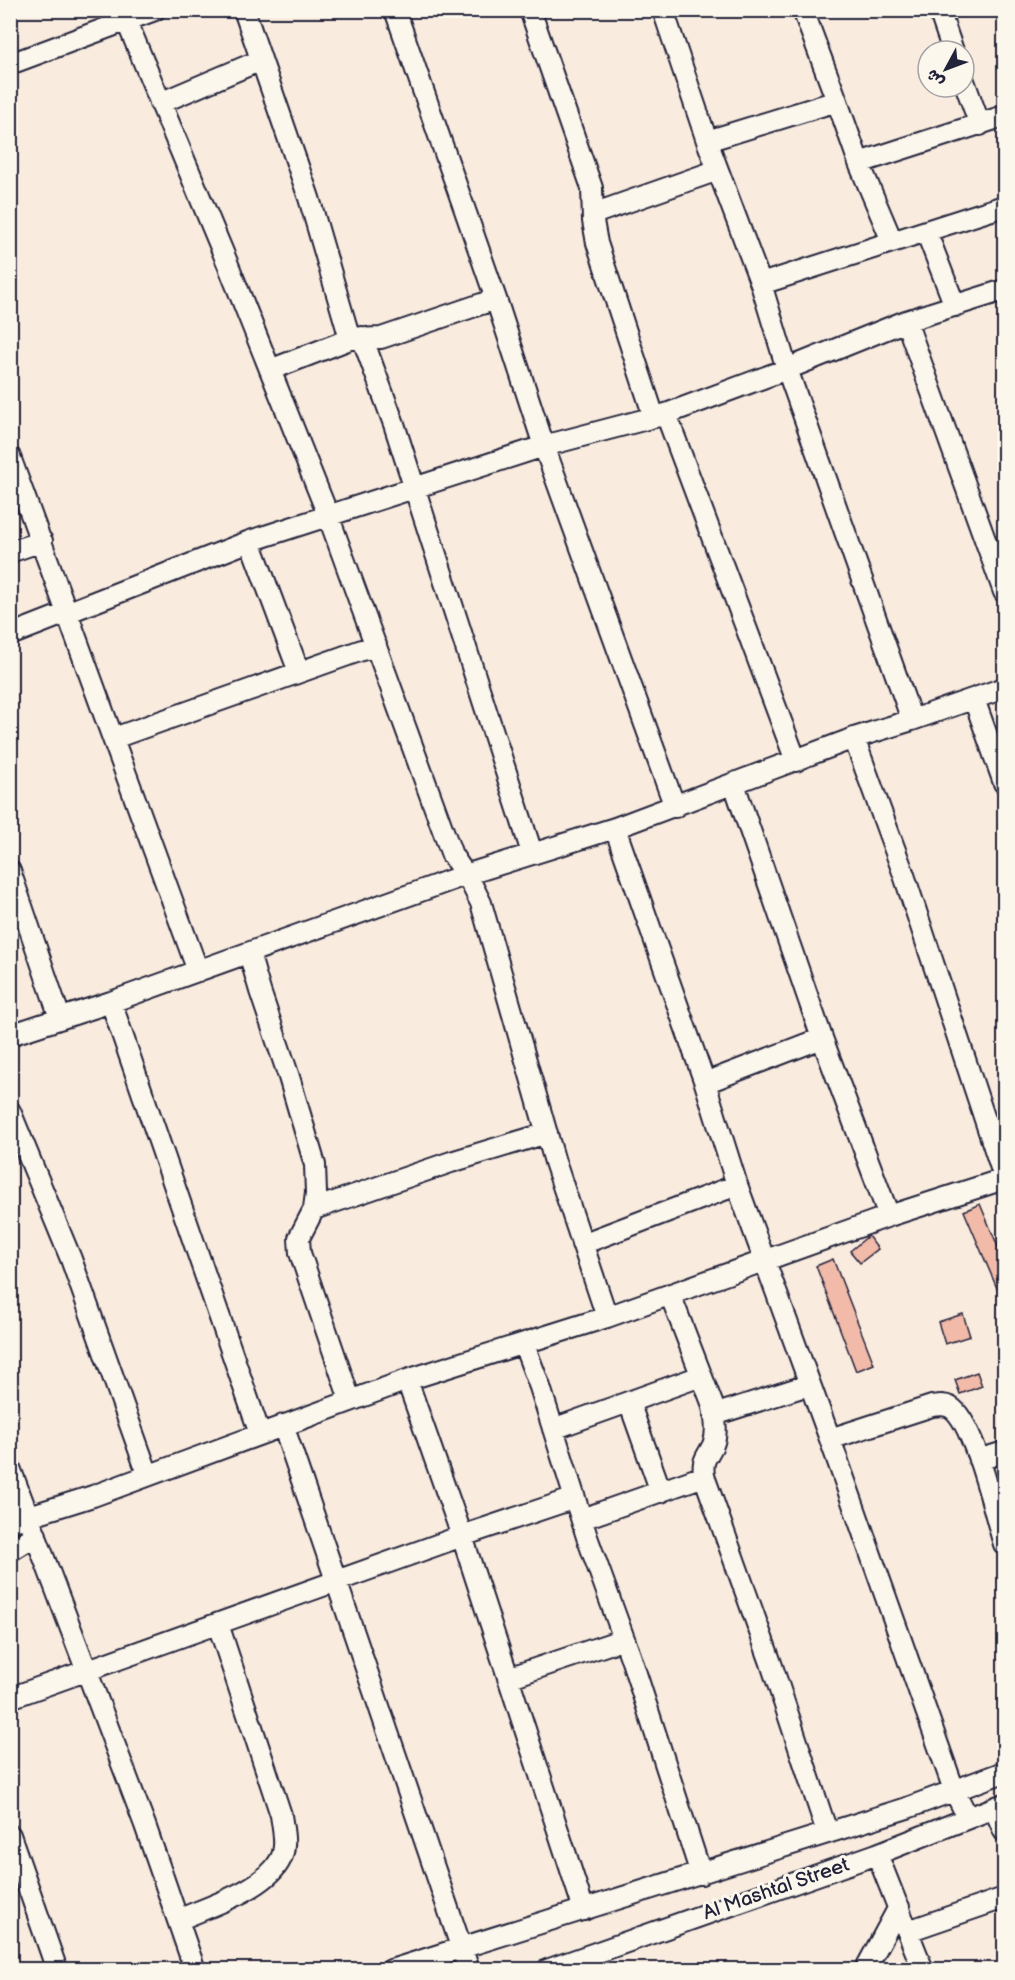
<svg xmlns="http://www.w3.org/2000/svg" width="1015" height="1980" font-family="'Balsamiq Sans','Playpen Sans Arabic',sans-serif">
	<rect width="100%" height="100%" fill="#f9ebde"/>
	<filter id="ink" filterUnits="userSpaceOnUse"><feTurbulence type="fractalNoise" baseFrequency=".0167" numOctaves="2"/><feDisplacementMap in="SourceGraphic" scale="12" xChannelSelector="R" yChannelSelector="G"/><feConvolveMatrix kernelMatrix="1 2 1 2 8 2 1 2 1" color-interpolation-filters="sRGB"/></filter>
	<g filter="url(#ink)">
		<path fill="#f2baa8" stroke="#22223b" stroke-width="1.5" d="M980,1204l25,59v44l-41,-96z
			M868,1236l10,13 -18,14 -10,-12z
			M833,1259l41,105 -18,7 -40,-105z
			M963,1314l7,22 -25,8 -7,-22z
			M977,1372l5,14 -22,8 -5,-14z"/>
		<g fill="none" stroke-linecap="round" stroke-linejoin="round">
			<defs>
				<path id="minor" d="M122,10l105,252 101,253 124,340 19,28 10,20 74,259 52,155
					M244,10l65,188 41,141
					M395,10l101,289 48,147 131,361
					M530,10l62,178 1,33 4,22 57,174
					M663,10l44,131 54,143 26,85 125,351
					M939,10l14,41
					M10,64l145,-54
					M964,81l16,44
					M837,101l22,62 33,78
					M160,103l101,-43
					M707,141l130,-40 -34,-91
					M859,163l145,-47
					M593,214l125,-44
					M926,231l29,75
					M761,284l243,-78
					M906,321l98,271
					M362,337l32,87 138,429
					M270,370l80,-31 31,-1 115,-39
					M666,414l130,347
					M10,457l188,514
					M250,541l49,131
					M10,552l32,-11
					M10,635l240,-94 294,-95 122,-32 121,-45 119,-48 98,-31
					M974,699l30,84
					M114,738l262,-93
					M854,738l49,134 101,305
					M734,784l88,254 67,178
					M615,828l90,255 32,102 93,254 124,351 14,28
					M10,871l50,147
					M249,953l11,38 29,86 26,88 1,28 -2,16 -15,29 1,15 50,147
					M111,1002l149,432
					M10,1035l101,-33 354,-127 150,-47 239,-90 58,-18 92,-32
					M705,1083l117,-45
					M10,1111l61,148 77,216
					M314,1209l137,-47 96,-29
					M582,1244l155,-59
					M670,1294l42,109c3,12 6,30 1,42 -7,14 -11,14 -9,31l67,187 56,169
					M524,1345l16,42 47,150 44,121 70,216
					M407,1380l55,156 122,374
					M629,1402l32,90
					M714,1415l94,-30
					M283,1425l186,545
					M553,1429l148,-53
					M830,1439l102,-33c7,-1 12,-2 18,1 24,13 45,109 54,137
					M979,1460l25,-8
					M10,1468l135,357 50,145
					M582,1519l122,-43
					M10,1522l83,-26 314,-116 200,-63 282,-101 115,-37
					M10,1551l26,-16
					M508,1678l116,-39
					M10,1698l452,-162 113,-38
					M994,1808l10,23
					M10,1835l47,135
					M877,1854l46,116
					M178,1920c29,-13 85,-30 101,-58 9,-14 4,-31 2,-47l-63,-191
					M908,1931l96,-33
					M391,1970l516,-162 97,-36
					M547,1970l330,-116 127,-50
					M865,1970l34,-63"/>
			</defs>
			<use href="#minor" stroke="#22223b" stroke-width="24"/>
			<use href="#minor" stroke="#fbf7ec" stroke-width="20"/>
		</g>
	</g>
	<g text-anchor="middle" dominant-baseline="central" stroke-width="6" stroke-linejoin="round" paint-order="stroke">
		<g font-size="20" fill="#22223b" stroke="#fbf7ec">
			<text transform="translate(776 1889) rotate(-19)">Al Mashtal Street</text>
		</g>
	</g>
	<rect width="1015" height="1980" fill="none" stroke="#fbf7ec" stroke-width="36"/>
	<rect x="18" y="18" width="979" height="1944" fill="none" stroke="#22223b" stroke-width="2" filter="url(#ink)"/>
	<g transform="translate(946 69) rotate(229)"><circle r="28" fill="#fbf7ec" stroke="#a4a2a5" stroke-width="1.5"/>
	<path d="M0-4.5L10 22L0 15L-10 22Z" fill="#22223b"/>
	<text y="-9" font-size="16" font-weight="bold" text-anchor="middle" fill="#22223b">ش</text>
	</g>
</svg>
